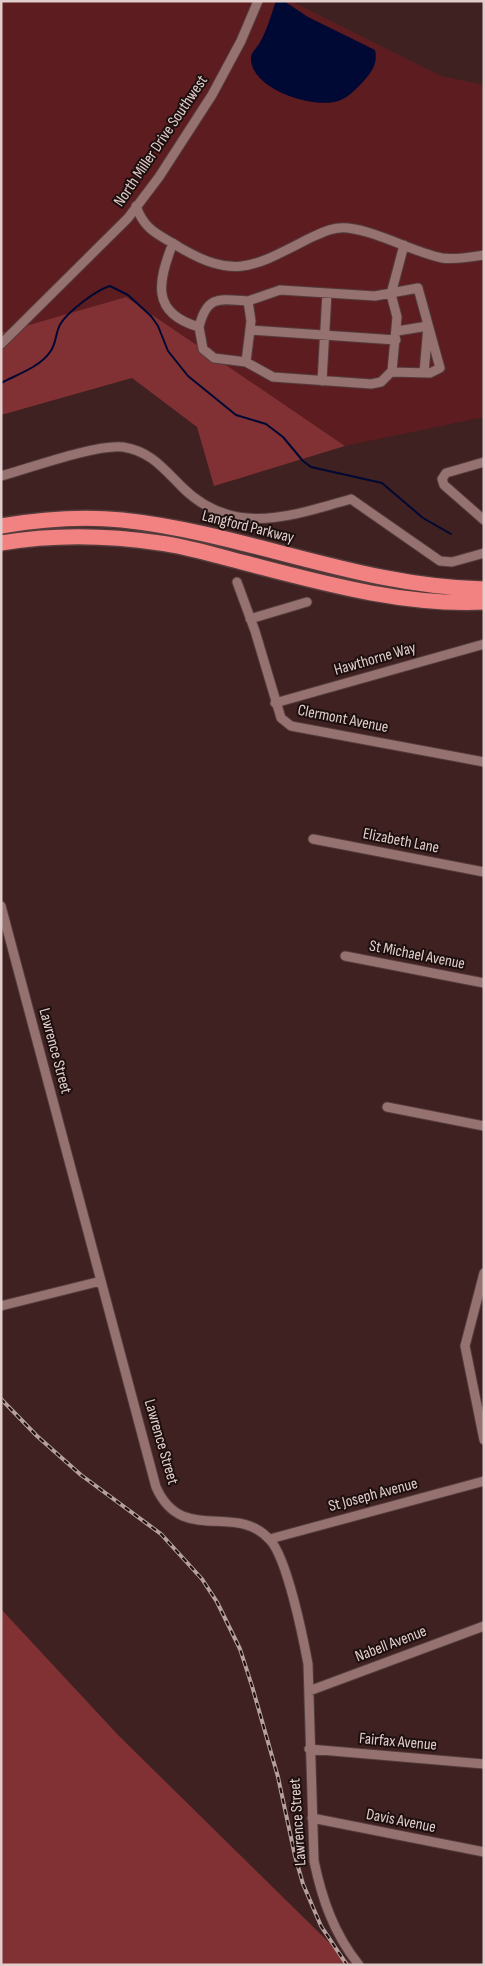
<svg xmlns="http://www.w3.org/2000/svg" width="485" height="1966" font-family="'Sofia Sans Condensed',sans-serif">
	<rect width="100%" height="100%" fill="#3e2120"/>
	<path fill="#5d1d20" d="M1,1h290l150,75 43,9v332l-139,29 -219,-149 -125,36z"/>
	<path fill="#813133" d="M126,297l219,149 -131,40 -17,-59 -65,-49 -131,37v-82z
		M1,1609l118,127 233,229h-351z"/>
	<path fill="#000834" d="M276,1h8l24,16 67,33c3,14 -3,22 -13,33 -8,8 -16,17 -28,19 -25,5 -79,-12 -83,-41 -1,-8 4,-11 8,-17 8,-13 12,-29 17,-43z"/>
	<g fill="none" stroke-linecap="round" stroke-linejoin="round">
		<path stroke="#000834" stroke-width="2" d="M1,383c15,-8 39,-16 49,-31 7,-9 5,-20 11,-29 8,-12 35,-33 49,-37l18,9 23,21 7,10 10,25 20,25 48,39 30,9 17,13 20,24 8,6 71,16 41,35 28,16"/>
		<defs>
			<path id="street" d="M136,206c9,25 22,28 43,41 56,33 74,20 129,-8 13,-6 26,-13 40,-11 32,4 62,23 94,30 13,2 29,-1 42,-3
				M173,243c-15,38 -23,70 26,84l4,22 11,9 32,4 27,15 98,7 10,-2 11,-11 5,-54 -6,-23 13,-49
				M248,301l32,-11 95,6 43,-8 22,80 -10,5 -39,-1
				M199,327c8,-32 20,-28 49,-26l3,20 -5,41
				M250,330l146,10
				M397,331l31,-5 -4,47
				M1,344l127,-126 31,-41 53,-82 29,-54 17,-40
				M322,381l5,-88
				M484,462l-38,11 -4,6 2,6 40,35
				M1,476c29,-8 95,-32 122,-29 27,4 40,21 58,39 51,52 110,30 170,13l89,62 12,1 32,-9
				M237,582l18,49 26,87 10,8 193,36
				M250,619l57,-17
				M275,703l209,-59
				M313,839l171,33
				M1,906l155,581c26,59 80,14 114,53 17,18 33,97 38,124l6,197c8,38 20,73 45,104
				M345,956l139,27
				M387,1107l97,19
				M484,1273l-19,73 19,94
				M1,1306l100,-25
				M270,1539l214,-58
				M309,1691l175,-65
				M309,1749l175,15
				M312,1818l172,34"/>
			<path id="highway" d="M1,526c41,-7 81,-10 121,-6 123,13 238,67 362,69
				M1,543c53,-9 106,-8 159,0 24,3 47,10 70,16 82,21 168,47 254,43"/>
		</defs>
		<use href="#street" stroke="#543c3c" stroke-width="11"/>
		<use href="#highway" stroke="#543c3c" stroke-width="18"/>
		<use href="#street" stroke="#957170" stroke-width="9"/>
		<use href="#highway" stroke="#f28281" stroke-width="15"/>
		<defs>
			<path id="rail" d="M1,1399l36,37 44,39 80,59 41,45 15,23 23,47 12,37 26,91 17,79 8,28 18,42 26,39"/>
		</defs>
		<use href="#rail" stroke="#b6a09e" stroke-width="4"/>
		<use href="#rail" stroke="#1c0f0e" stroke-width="2" stroke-dasharray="5.5" stroke-linecap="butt"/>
	</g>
	<g text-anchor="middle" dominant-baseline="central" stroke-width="4" stroke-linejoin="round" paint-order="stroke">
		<g font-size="16" fill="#e1cdcb" stroke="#1c0f0e">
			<text transform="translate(161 141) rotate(-56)">North Miller Drive Southwest</text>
			<text transform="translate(248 527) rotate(14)">Langford Parkway</text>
			<text transform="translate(375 659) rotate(-16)">Hawthorne Way</text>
			<text transform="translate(343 719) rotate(11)">Clermont Avenue</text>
			<text transform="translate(401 841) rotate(11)">Elizabeth Lane</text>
			<text transform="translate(417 955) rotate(11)">St Michael Avenue</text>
			<text transform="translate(55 1051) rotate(75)">Lawrence Street</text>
			<text transform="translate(161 1442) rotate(74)">Lawrence Street</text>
			<text transform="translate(373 1495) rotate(-15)">St Joseph Avenue</text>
			<text transform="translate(391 1644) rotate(-21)">Nabell Avenue</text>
			<text transform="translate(398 1742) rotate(5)">Fairfax Avenue</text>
			<text transform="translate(401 1821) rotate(11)">Davis Avenue</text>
			<text transform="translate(298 1822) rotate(-94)">Lawrence Street</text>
		</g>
	</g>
	<rect width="485" height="1966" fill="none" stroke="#e1cdcb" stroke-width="5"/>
</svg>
